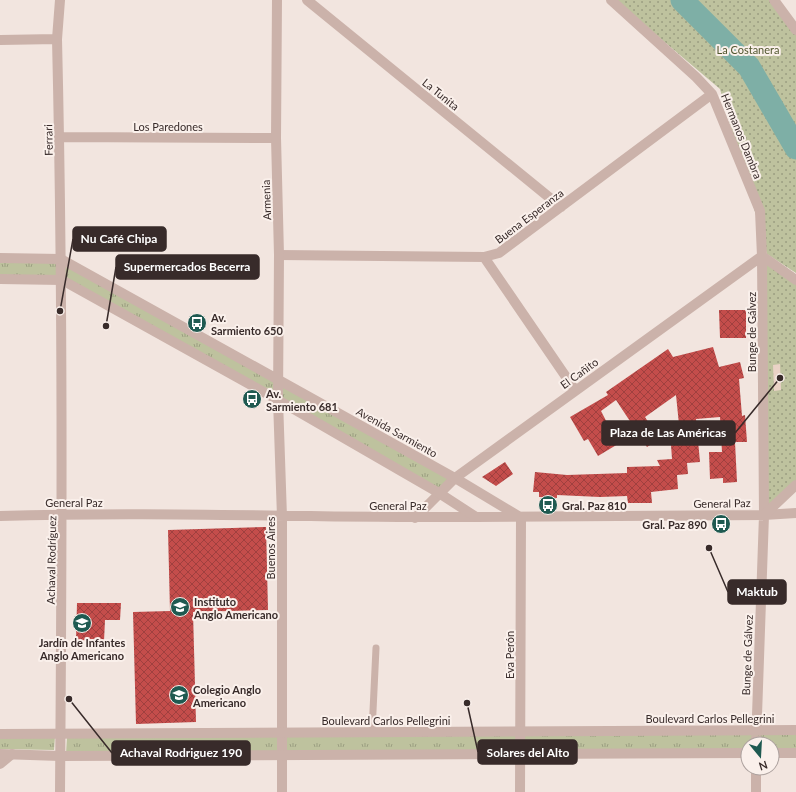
<svg xmlns="http://www.w3.org/2000/svg" width="796" height="792" font-family="Lato,sans-serif">
	<defs>
		<pattern id="grass-tufts" width="24" height="20" patternUnits="userSpaceOnUse"><rect width="24" height="20" fill="#bec29e"/><path d="M3 7l-1-3M5 7V3M7 7l1-3M15 17l-1-3M17 17v-4M19 17l1-3" fill="none" stroke="#9b9e81"/></pattern>
		<pattern id="park-dots" width="8" height="8" patternUnits="userSpaceOnUse"><rect width="8" height="8" fill="#bec29e"/><path d="M2 2h.1M6 6h.1" fill="none" stroke="#9b9e81" stroke-width="1.8" stroke-linecap="round"/></pattern>
		<pattern id="building-cross-hatch" width="8" height="8" patternUnits="userSpaceOnUse"><rect width="8" height="8" fill="#c44d4b"/><path d="M0 0l8 8M0 8l8-8" fill="none" stroke="#a0403f"/></pattern>
	</defs>
	<rect width="100%" height="100%" fill="#f2e5df"/>
	<path fill="url(#grass-tufts)" d="M0,258l61,1 394,219 -16,15 -377,-213 -62,-1z
		M796,730v22h-24v-8h-24v9l-466,1 1,-22z
		M282,732l-2,22h-214l1,-17z
		M0,736h55l-1,14 -54,-1z"/>
	<path fill="url(#park-dots)" d="M615,0h157l24,30v243l-29,-19 -47,-165z
		M762,256l34,24v205l-32,30z"/>
	<path fill="#ead2c6" d="M780,364l1,26 -7,1 -1,-26z"/>
	<g fill="none" stroke-linecap="round" stroke-linejoin="round">
		<path stroke="#7eafa6" stroke-width="23" d="M682,0l67,67 47,81"/>
	</g>
	<path fill="url(#building-cross-hatch)" d="M719,310h27v28h-26z
		M713,347l6,20 21,-5 4,16 -5,1 3,37 3,-1 2,27h-12l2,40 -14,1v-5l-13,1 -1,-27h13l-2,-35 -24,2 4,43 -13,1 1,11 -11,1 1,14 -27,3 1,11h-24l-1,-7 -27,1 -43,-2v3l-18,-1v-5h-6l2,-20 32,3 60,-2v-6l33,-1 -3,-6 15,-1 -1,-14 10,-1 -5,-49 -31,22 14,22 -12,8 -31,-47 -15,11 17,33 -20,12 -10,-17 -4,2 -14,-24 38,-22 -2,-3 62,-43 5,8z
		M505,462l8,12 -17,12 -14,-9z
		M266,527l2,83 -75,2 3,110 -60,2 -3,-112 37,-1 -2,-81z
		M77,603h44l-1,17h-15l-1,21 -28,-1z"/>
	<g fill="none" stroke-linecap="round" stroke-linejoin="round">
		<path stroke="#cbb2aa" stroke-width="7" d="M372,732l4,-84"/>
		<path stroke="#cbb2aa" stroke-width="10" d="M60,0l-3,39c6,251 5,502 3,753
			M307,0l254,207
			M611,0l85,77 16,17 48,117 2,45 34,24
			M0,40l57,-1
			M60,137l216,1
			M279,255l205,2 15,-4 213,-159
			M762,256l2,259 32,-2
			M484,257l91,133
			M278,400l4,117v275
			M0,516c158,-5 317,2 476,1
			M415,518l40,-40 307,-222
			M0,764l12,-10
			M756,768v24
			M520,792l1,-274"/>
		<path stroke="#cbb2aa" stroke-width="10" d="M277,0l-1,138 3,117 -1,145
			M774,0l22,30
			M0,258l61,1 394,219 65,39
			M0,279l62,1 216,120 161,93 37,24 288,-2
			M764,515l32,-30
			M0,734l796,-4
			M756,744l8,-229
			M772,753h24
			M0,754l60,2 688,-3"/>
	</g>
	<defs>
		<symbol id="bus-disc" viewBox="-11 -11 22 22"><circle r="9.5" fill="#1f5a51" stroke="#faf0eb"/><path d="M-5-6H5V4H4V6H2V4H-2V6H-4V4H-5ZM-3.5-4V0h7V-4ZM-3.5 1.2v1.5H-2V1.2ZM2 1.2v1.5H3.5V1.2Z" fill="#fff"/></symbol>
		<symbol id="school-disc" viewBox="-11 -11 22 22"><circle r="9.5" fill="#1f5a51" stroke="#faf0eb"/><path d="M0-5L7-2L0 1L-7-2ZM-4 1L0 2.5L4 1V4Q0 6-4 4Z" fill="#fff"/></symbol>
	</defs>
	<g fill-rule="evenodd">
		<use href="#bus-disc" x="186" y="312" width="22" height="22"/>
		<use href="#bus-disc" x="241" y="388" width="22" height="22"/>
		<use href="#bus-disc" x="537" y="494" width="22" height="22"/>
		<use href="#bus-disc" x="710" y="513" width="22" height="22"/>
		<use href="#school-disc" x="169" y="596" width="22" height="22"/>
		<use href="#school-disc" x="71" y="612" width="22" height="22"/>
		<use href="#school-disc" x="168" y="684" width="22" height="22"/>
	</g>
	<g text-anchor="middle" dominant-baseline="central" stroke-width="4" stroke-linejoin="round" paint-order="stroke">
		<g font-size="11" fill="#51562e" stroke="#faf0eb">
			<text x="748" y="49">La Costanera</text>
		</g>
		<g font-size="11" fill="#382b2a" stroke="#faf0eb">
			<text transform="translate(441 94) rotate(39)">La Tunita</text>
			<text x="168" y="126">Los Paredones</text>
			<text transform="translate(742 136) rotate(68)">Hermanos Dambra</text>
			<text transform="translate(48 140) rotate(-91)">Ferrari</text>
			<text transform="translate(266 200) rotate(-92)">Armenia</text>
			<text transform="translate(529 216) rotate(-37)">Buena Esperanza</text>
			<text transform="translate(751 332) rotate(-90)">Bunge de Gálvez</text>
			<text transform="translate(579 373) rotate(-36)">El Cañito</text>
			<text transform="translate(397 432) rotate(29)">Avenida Sarmiento</text>
			<text x="74" y="502">General Paz</text>
			<text transform="translate(722 503) rotate(-1)">General Paz</text>
			<text x="398" y="505">General Paz</text>
			<text transform="translate(270 548) rotate(-90)">Buenos Aires</text>
			<text transform="translate(51 560) rotate(-89)">Achaval Rodríguez</text>
			<text transform="translate(509 655) rotate(-90)">Eva Perón</text>
			<text transform="translate(747 655) rotate(-88)">Bunge de Gálvez</text>
			<text x="710" y="718">Boulevard Carlos Pellegrini</text>
			<text x="386" y="720">Boulevard Carlos Pellegrini</text>
		</g>
		<g font-size="11" font-weight="bold" fill="#382b2a" stroke="#faf0eb" text-anchor="start">
			<text x="211" y="317">Av.<tspan x="211" dy="13">Sarmiento 650</tspan></text>
			<text x="266" y="393">Av.<tspan x="266" dy="13">Sarmiento 681</tspan></text>
			<text x="562" y="505">Gral. Paz 810</text>
			<text x="707" y="524" text-anchor="end">Gral. Paz 890</text>
			<text x="194" y="601">Instituto<tspan x="194" dy="13">Anglo Americano</tspan></text>
			<text x="82" y="642" text-anchor="middle">Jardín de Infantes<tspan x="82" dy="13">Anglo Americano</tspan></text>
			<text x="193" y="689">Colegio Anglo<tspan x="193" dy="13">Americano</tspan></text>
		</g>
	</g>
	<path fill="none" stroke="#382b2a" stroke-width="1.5" d="M60 311L73 239M106 326L116 267M780 378L735 433M709 548L728 592M467 703L478 752M69 699L112 753"/>
	<g fill="#382b2a" stroke="#faf0eb" stroke-width="1.5">
		<circle cx="60" cy="311" r="4"/>
		<circle cx="106" cy="326" r="4"/>
		<circle cx="780" cy="378" r="4"/>
		<circle cx="709" cy="548" r="4"/>
		<circle cx="467" cy="703" r="4"/>
		<circle cx="69" cy="699" r="4"/>
	</g>
	<g fill="#382b2a" stroke="#382b2a" stroke-width="1.5">
		<rect x="73" y="227" width="93" height="24" rx="4"/>
		<rect x="116" y="255" width="143" height="24" rx="4"/>
		<rect x="602" y="421" width="133" height="24" rx="4"/>
		<rect x="728" y="580" width="58" height="24" rx="4"/>
		<rect x="478" y="740" width="99" height="24" rx="4"/>
		<rect x="112" y="741" width="138" height="24" rx="4"/>
	</g>
	<g font-size="12" text-anchor="middle" font-weight="bold" fill="#fff">
		<text x="119" y="243">Nu Café Chipa</text>
		<text x="187" y="271">Supermercados Becerra</text>
		<text x="668" y="437">Plaza de Las Américas</text>
		<text x="757" y="596">Maktub</text>
		<text x="528" y="757">Solares del Alto</text>
		<text x="181" y="757">Achaval Rodriguez 190</text>
	</g>
	<g transform="translate(760 756) rotate(162)"><circle r="19" fill="#faf0eb" stroke="#aca19e"/>
	<path d="M0-3L7 15L0 10L-7 15Z" fill="#1f5a51"/>
	<text y="-6" font-size="11" font-weight="bold" text-anchor="middle" fill="#382b2a">N</text>
	</g>
</svg>
